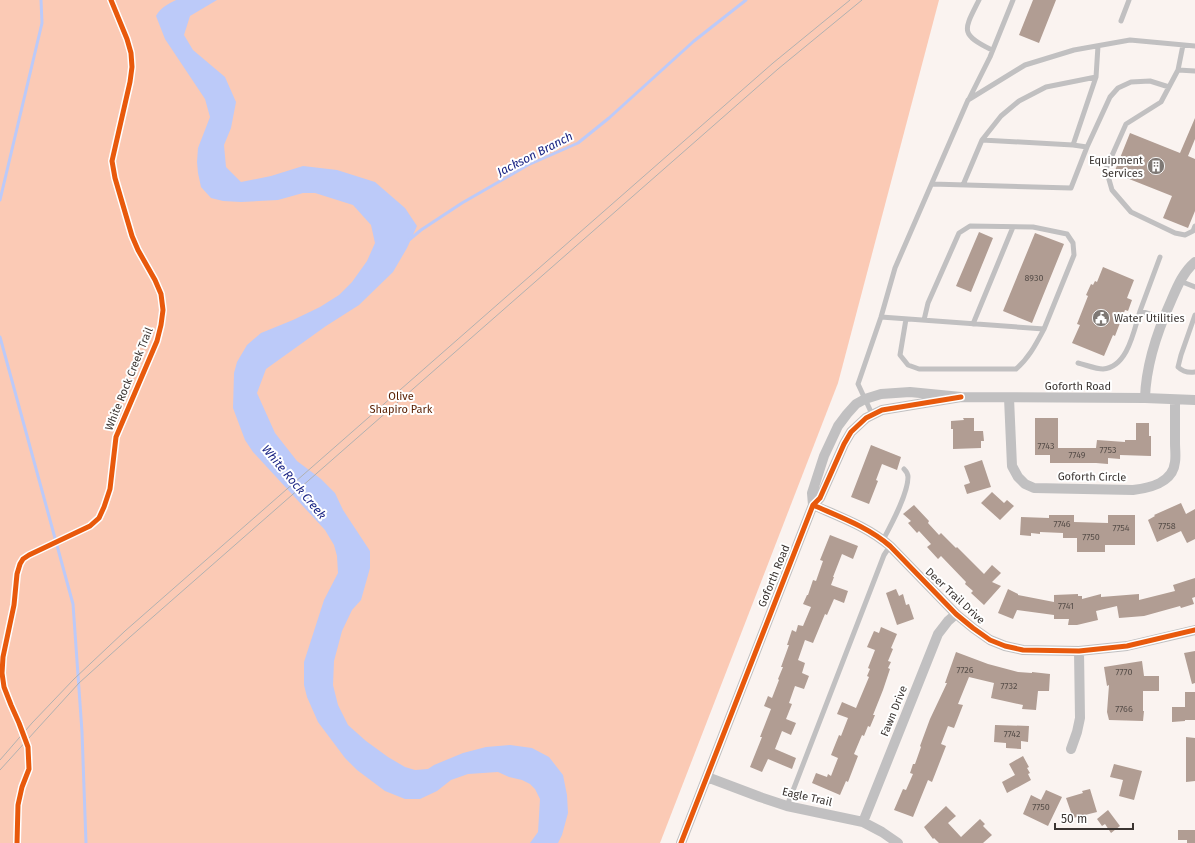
<svg xmlns="http://www.w3.org/2000/svg" width="1195" height="843" font-family="'Fira Sans',sans-serif">
	<rect width="100%" height="100%" fill="#faf3f0"/>
	<path fill="#fbcab5" d="M0,0h939l-101,383 -178,460h-660z"/>
	<path fill="#bccaf9" d="M176,0h41l-27,16 -6,19 9,15 32,27 11,25 -5,26 -7,17 2,22 15,15 30,-6 32,-10 34,4 38,12 30,26 12,18 -10,22 -14,24 -34,33 -33,21 -60,43 -9,24 18,40 22,28 24,18 14,14 8,17 27,41v17l-9,32 -9,10 -10,21 -8,30 -1,24 5,20 10,20 18,16 22,16 17,10 10,3 13,-1 6,-4 29,-12 23,-6 24,-2 22,3 17,9 14,18 4,20 1,18 -6,22 -4,8h-28l8,-11 2,-33 -5,-10 -5,-5 -8,-4 -13,-3 -11,-5 -30,2 -17,6 -14,11 -17,8h-15l-20,-8 -28,-21 -12,-12 -27,-36 -11,-25 -3,-12v-23l20,-62 14,-27 -1,-17 -3,-11 -9,-15 -72,-78 -8,-12 -12,-32 1,-35 3,-11 10,-17 14,-12 32,-13 27,-13 19,-12 13,-13 15,-21 8,-18 -4,-18 -18,-20 -38,-12h-12l-25,7 -37,2 -18,-1 -12,-3 -10,-11 -3,-14 -1,-11 1,-14 12,-31 -5,-18 -40,-60 -9,-23c4,-8 12,-12 20,-16z"/>
	<g fill="none" stroke-linecap="round" stroke-linejoin="round">
		<path stroke="#bccaf9" stroke-width="3" d="M0,200l42,-177 -1,-23
			M409,240l12,-10 41,-27 66,-38 50,-22 31,-25 85,-77 52,-41
			M0,337l73,267 9,128 4,111"/>
	</g>
	<path fill="#b19d93" d="M1033,0h23l-17,43 -20,-8z
		M1195,118v21l-7,17 7,3v52l-7,17 -25,-10 9,-22 -58,-23 16,-40 50,20z
		M979,232l14,6 -22,54 -15,-6z
		M1035,233l29,11 -32,79 -29,-12z
		M1103,267l31,13 -7,18 5,2 -4,11 -3,-1 -10,26 -2,-1 -9,21 -32,-13 8,-18 -3,-1 11,-28 -2,-1 5,-11 2,1 2,-4 2,1z
		M963,418h11v13h9l1,10h-3v7l-28,1v-20h-2v-8l13,-1z
		M1035,418h23v30h38l1,-8 28,2v-2h11v-17h13v13h2v20l-31,-1v4l-12,-1v6l-12,-1h-46v-8h-15z
		M871,445l30,12 -4,13 -15,-6 -6,16 2,1 -9,23 -18,-7z
		M982,460l9,27 -24,7 -3,-9 6,-2 -6,-17z
		M992,492l12,11 3,-3 7,6 -14,14 -19,-17z
		M1181,503l5,11 9,-5v30l-8,4 -6,-12 -24,11 -9,-22 7,-4 -1,-1z
		M914,505l15,16 -1,2 11,12 2,-2 15,15 1,-1 27,27 8,-9 9,8 -9,9 9,4 -17,19 -13,-12 2,-2 -8,-7 1,-2 -25,-26 -3,3 -11,-12 4,-3 -12,-13 -2,2 -9,-10 3,-2 -8,-7z
		M1049,515h25v7l34,1v-8h27v30h-30v7h-28v-14h-14v-5l-23,-1v2l-9,-1v3l-11,-1 1,-18 28,1z
		M830,535l28,11 -5,13 -11,-5 -9,23h1l-3,8 17,6 -4,12 -10,-4 -7,16 -2,-1 -12,29 -8,-3 -7,20 7,3 -3,10 7,3 -5,13 -9,-3 -6,17 3,1 -6,15 10,4 -5,12 -9,-4 -7,18 21,9 -4,11 -24,-10 -6,13 -12,-5 12,-30h-2l11,-28 -7,-3 4,-10 4,2 7,-18 -1,-1 5,-12h-2l8,-22h-2l5,-15 4,2 2,-7 5,1 8,-19 -8,-3 4,-9h1l5,-15 3,1 7,-20 -3,-1z
		M1195,578v19l-3,1 2,6 -13,4 -1,-2 -36,10 -25,2 -2,-12 -21,5 2,9 -21,5h-9l1,-6h-15v-4l-37,-5 -4,9 -15,-6 10,-24 10,5v1l36,7v-7l24,-1v2h4v3l19,-5v3l38,-3v6l36,-9 -2,-6z
		M896,589l3,7 4,-2 3,11 3,-1 5,15 -17,6 -11,-32z
		M881,627l16,7 -6,14 2,1 -5,12 3,1 -3,6 2,1 -7,21 -10,25h2l-5,12 -2,-1 -4,10 -2,-1 -8,19 4,2 -10,26 -2,-1 -6,14 -28,-12 4,-10 11,4 1,-3 3,2 7,-18 -7,-3 8,-20 2,1 7,-18 -11,-4 5,-12 14,6 13,-31 -2,-1 3,-7 -2,-1 7,-18 -8,-3 7,-16 5,2z
		M1195,651v32l-3,1 -8,-31z
		M956,652l32,12 30,8 14,1v-1l18,2 -1,17h-11l-2,19 -14,-1 1,-4 -32,-7 3,-15 -25,-6 -11,27 5,1 -9,23 -6,-2 -7,18 5,2 -14,36 -4,-2 -15,37 -19,-7 9,-21 3,1 7,-16 -3,-1 3,-9h2l6,-17 -1,-1 10,-27 17,-36h-2z
		M1142,661l2,15h15v15h-16v20h1l-1,10 -34,-1 -2,-8 2,-27 -2,1 -3,-19z
		M1185,692h10v28h-10v1l-13,1v-15h13z
		M995,725l34,1 -1,16 -7,-1v8l-15,-1v-5l-12,-1z
		M1186,737l9,1v43l-9,1z
		M1023,756l6,11 -2,1 3,5 -2,1 3,6 -24,13 -5,-11 13,-7 -6,-11z
		M1114,764l28,7 -8,29 -15,-4 4,-16 -13,-3z
		M1090,789l7,23 -24,6 -7,-20 17,-5 -1,-2z
		M1046,790l16,7 -14,29 -25,-12 8,-19 10,5z
		M946,806l10,10 -8,7 13,14 19,-18 5,5 -2,2 9,9 -9,8h-44l-5,-5 -1,1 -9,-12z
		M1108,810l12,16 -9,7 -6,-9 -3,2 -5,-7z
		M1178,830h17v13h-8v-3h-9z"/>
	<g fill="none" stroke-linecap="round" stroke-linejoin="round">
		<path stroke="#c1c0c1" stroke-width="5" d="M979,0c-15,30 -20,34 13,50
			M1121,21l8,-21
			M1183,45l-5,25 -17,32 -35,22 -20,45 6,21 19,22 44,21 10,2 8,-4 2,-5
			M1178,70l17,1
			M969,99l21,-42 23,-57
			M1073,145l23,-68
			M1087,147l23,-50 8,-9 13,-6 19,-1 19,6
			M932,184l139,4 16,-41 -14,-2 -91,-5 19,-24 18,-15 27,-14 50,-10 2,-31
			M963,185l19,-45
			M1180,281l15,6
			M1140,311l20,-54
			M1195,315l-14,40 -3,12c5,5 10,6 17,5
			M881,317l163,12 30,-74 -1,-12 -6,-9 -34,-7 -63,-1 -11,7 -31,70 -4,17
			M906,319l-6,36 8,10 11,4h97c13,-11 20,-25 28,-40
			M973,324l40,-97
			M1078,363c8,2 18,6 25,6 25,-2 31,-39 37,-58l23,7
			M872,414l-14,-30 23,-67 14,-49 73,-168 57,-35 49,-15 56,-10 65,6
			M883,540c8,-15 25,-46 25,-63 0,-4 -2,-6 -4,-8
			M787,806l97,-251 6,-9"/>
		<path stroke="#c1c0c1" stroke-width="10" d="M1009,398l3,68 6,11 7,7 9,4 99,2c17,-2 40,-7 42,-28 1,-6 0,-13 0,-19 0,-14 0,-29 0,-43
			M1145,398c1,-34 12,-66 26,-97 6,-14 12,-29 24,-39
			M813,505l-1,-12 12,-37 14,-30 9,-12 9,-10 9,-5 16,-5 29,-2 51,5 184,1 50,2
			M813,505c27,12 55,22 77,41l66,68 17,14 17,12 15,6 18,4 56,1 48,-5 68,-16
			M1071,749l6,-17 3,-14 -1,-67
			M707,777l53,20 27,9 76,16 19,10 16,11
			M863,822l75,-188 10,-13 8,-7
			M681,843l132,-338 7,-7 24,-54 7,-12 15,-14 16,-8 79,-13"/>
		<path stroke="#b2b1b0" stroke-width="1" d="M0,760l32,-37 42,-44 51,-48 648,-568 77,-63
			M0,770l38,-42 41,-45 51,-46 648,-568 84,-69"/>
		<defs>
			<path id="cycleway" d="M813,505c27,12 55,22 77,41l66,68 17,14 17,12 15,6 18,4 56,1 48,-5 68,-16
				M17,843l1,-38 4,-18 7,-18 -1,-22 -9,-24 -8,-18 -7,-18 -2,-14 1,-16 11,-52 3,-31 3,-10 3,-5 6,-4 61,-29 9,-8 5,-11 6,-18 6,-52 41,-96 4,-16 2,-15 -2,-16 -6,-14 -17,-30 -6,-14 -17,-58 -3,-17 18,-79 2,-15 -1,-14 -4,-14 -16,-39
				M681,843l132,-338 7,-7 24,-54 7,-12 15,-14 16,-8 79,-13"/>
		</defs>
		<use href="#cycleway" stroke="#fff" stroke-width="8"/>
		<use href="#cycleway" stroke="#e8590c" stroke-width="5"/>
	</g>
	<defs>
		<symbol id="building-disc" viewBox="-11 -11 22 22"><circle r="9.5" fill="#7e7874" stroke="#fff"/><path d="M-4-6H4V6H1V3H-1V6H-4ZM-2.5-4.3h1.7v1.8h-1.7ZM.8-4.3h1.7v1.8H.8ZM-2.5-1h1.7V.8h-1.7ZM.8-1h1.7V.8H.8Z" fill="#fff"/></symbol>
		<symbol id="civic-disc" viewBox="-11 -11 22 22"><circle r="9.5" fill="#7e7874" stroke="#fff"/><path d="M-.6-6.5H3V-4.5H.6V-3L4-1V1h2V6H-6V1h2V-1L-.6-3ZM-1.2 2.5V6h2.4V2.5Z" fill="#fff"/></symbol>
	</defs>
	<g fill-rule="evenodd">
		<use href="#building-disc" x="1146" y="156" width="20" height="20"/>
		<use href="#civic-disc" x="1091" y="308" width="20" height="20"/>
	</g>
	<g text-anchor="middle" dominant-baseline="central" stroke-width="4" stroke-linejoin="round" paint-order="stroke">
		<g font-size="9" fill="#584f4a">
			<text x="1034" y="278">8930</text>
			<text x="1046" y="446">7743</text>
			<text x="1108" y="450">7753</text>
			<text x="1077" y="455">7749</text>
			<text x="1062" y="524">7746</text>
			<text x="1167" y="526">7758</text>
			<text x="1121" y="528">7754</text>
			<text x="1091" y="537">7750</text>
			<text x="1066" y="606">7741</text>
			<text x="965" y="670">7726</text>
			<text x="1124" y="672">7770</text>
			<text x="1009" y="686">7732</text>
			<text x="1124" y="709">7766</text>
			<text x="1012" y="734">7742</text>
			<text x="1041" y="807">7750</text>
		</g>
		<g font-size="11" fill="#3b3532" stroke="#fff" text-anchor="end">
			<text x="1143" y="160">Equipment<tspan x="1143" dy="13">Services</tspan></text>
			<text x="1114" y="318" text-anchor="start">Water Utilities</text>
		</g>
		<g font-size="11" fill="#3b3532" stroke="#fff">
			<text transform="translate(129 379) rotate(-68)">White Rock Creek Trail</text>
			<text x="1078" y="386">Goforth Road</text>
			<text transform="translate(1092 477) rotate(1)">Goforth Circle</text>
			<text transform="translate(774 576) rotate(-68)">Goforth Road</text>
			<text transform="translate(955 596) rotate(43)">Deer Trail Drive</text>
			<text transform="translate(894 711) rotate(-68)">Fawn Drive</text>
			<text transform="translate(807 797) rotate(13)">Eagle Trail</text>
		</g>
		<g font-size="11" fill="#581e00" stroke="#fff">
			<text x="401" y="396">Olive<tspan x="401" dy="13">Shapiro Park</tspan></text>
		</g>
		<g font-size="12" font-style="italic" fill="#192383" stroke="#fff">
			<text transform="translate(535 154) rotate(-27)">Jackson Branch</text>
			<text transform="translate(294 482) rotate(50)">White Rock Creek</text>
		</g>
	</g>
	<path d="M1055 823v6h78v-6" fill="none" stroke="#3b3532" stroke-width="2"/>
	<text x="1061" y="823" font-size="12" fill="#3b3532" stroke="#ffffff" stroke-width="3" paint-order="stroke">50 m</text>
</svg>
